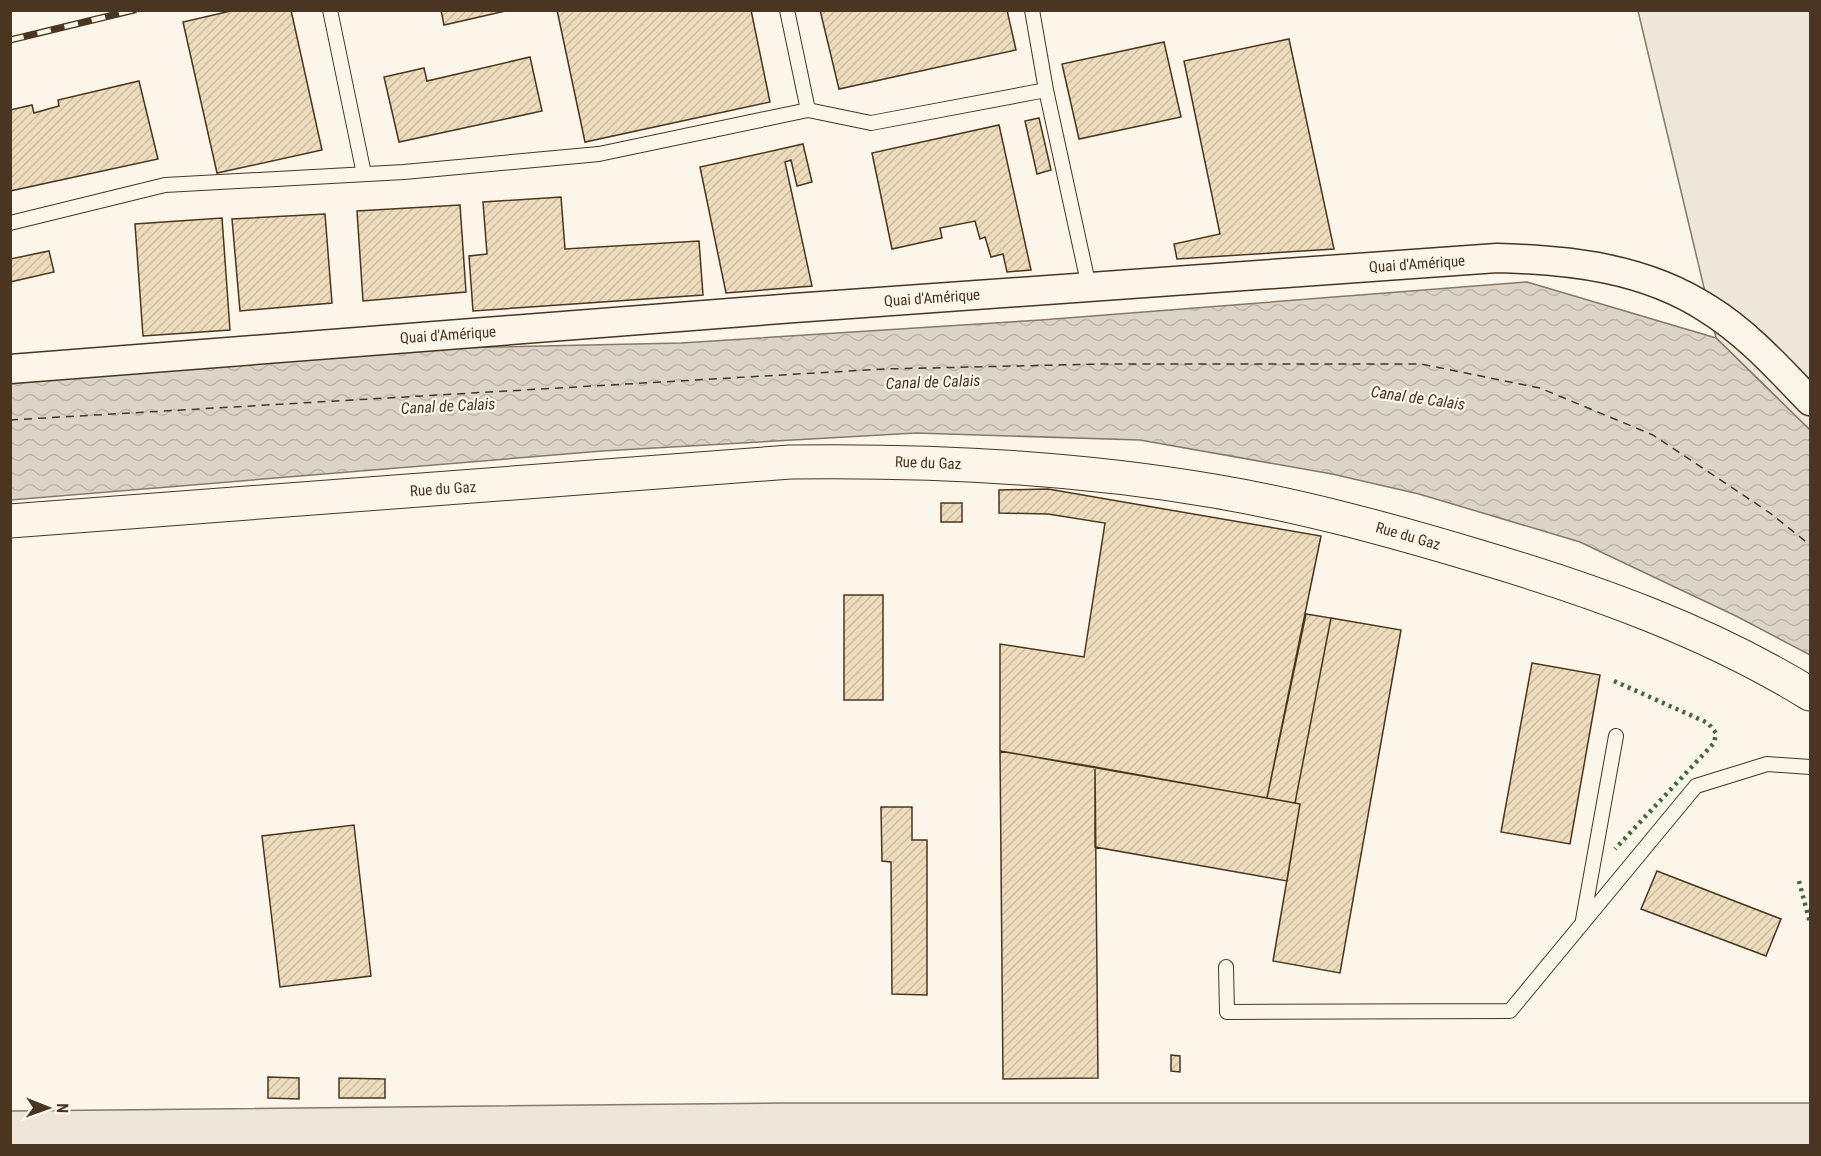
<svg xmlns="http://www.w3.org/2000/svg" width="1821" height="1156" font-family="'Roboto Condensed',sans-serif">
	<defs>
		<pattern id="water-waves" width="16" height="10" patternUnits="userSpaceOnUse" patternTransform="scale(1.5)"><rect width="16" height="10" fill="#dcd4c6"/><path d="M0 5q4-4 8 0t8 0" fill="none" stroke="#beb7aa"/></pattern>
		<pattern id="building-hatch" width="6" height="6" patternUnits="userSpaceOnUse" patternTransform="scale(1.5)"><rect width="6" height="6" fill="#ecdcbc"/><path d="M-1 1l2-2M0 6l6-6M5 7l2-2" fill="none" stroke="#ccbda1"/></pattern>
	</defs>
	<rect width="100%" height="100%" fill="#fbf6e9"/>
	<path fill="#ede6d9" stroke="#887966" stroke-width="1.5" d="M1638,11h172v419l-94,-92z
		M781,1103h1029v42h-1799v-34z"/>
	<path fill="url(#water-waves)" stroke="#887966" stroke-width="1.5" d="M1527,282l189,56 94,92v225l-74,-39 -156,-74 -161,-48 -87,-20 -192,-34 -224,-7 -314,18 -591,49v-118l441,-34 229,-5 360,-23z"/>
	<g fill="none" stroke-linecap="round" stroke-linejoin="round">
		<path stroke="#4a3520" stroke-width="1.5" stroke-dasharray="8 6" stroke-linecap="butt" d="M10,420l874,-51 218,-5h319l119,24 113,47 117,78 40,32"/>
	</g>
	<path fill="url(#building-hatch)" stroke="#4a3520" stroke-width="1.5" d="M235,10h56l31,140 -105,23 -34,-151z
		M441,10h69l-66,15z
		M557,10h194l19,92 -185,40z
		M820,10h187l9,40 -177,39z
		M1289,39l45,210 -157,10 -3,-15 46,-10 -36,-173z
		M1164,42l17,75 -102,22 -17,-75z
		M530,57l12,54 -143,31 -15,-65 40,-9 3,13z
		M139,81l19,78 -148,32v-81l22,-5 2,8 25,-7 -1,-6z
		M1039,118l12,52 -14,4 -12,-53z
		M999,125l32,145 -24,2 -4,-18 -12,3 -6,-20 -5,2 -5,-18 -35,7 2,10 -50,11 -20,-96z
		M803,144l9,38 -15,4 -6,-26 -6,2 27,124 -86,7 -26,-126z
		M561,197l4,52 134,-8 4,54 -230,16 -4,-55 18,-2 -4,-52z
		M460,205l6,87 -103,9 -6,-90z
		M325,214l7,89 -92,8 -8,-92z
		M222,218l8,112 -87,6 -8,-112z
		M49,251l5,21 -44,10v-23z
		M1048,489l273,47 -54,262 -267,-47v-107l84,13 21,-134 -57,-9 -49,-1v-23z
		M941,503h21v19h-21z
		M844,595h39v105h-39z
		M1306,614l25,4 -36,185 -28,-5z
		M1331,618l70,12 -61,343 -67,-12 27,-157 -5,-1z
		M1532,663l68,12 -30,169 -69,-12z
		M1000,751l95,16 3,311 -95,1z
		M1095,767l205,37 -13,77 -192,-34z
		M881,807h31v33h15v155l-35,-1 -1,-132 -9,-1z
		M354,825l17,151 -91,11 -18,-151z
		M1657,871l124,48 -15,37 -125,-47z
		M1171,1055l9,1v16l-9,-1z
		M268,1077l31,1v21l-31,-1z
		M339,1078l46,1v19h-46z"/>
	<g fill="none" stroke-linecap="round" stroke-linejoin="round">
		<defs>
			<path id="service" d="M330,10l34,164
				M1046,90l43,197
				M808,110l63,13 175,-33 -14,-80
				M10,223l155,-38 239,-13 195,-18 209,-44 -21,-100
				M1583,920l33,-184
				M1226,967l1,45 283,-1 186,-225 71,-22 43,3"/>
			<path id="minor" d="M10,369l784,-61 703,-50c74,2 148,10 211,51 39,24 71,60 102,92"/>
			<path id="tertiary" d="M10,521l780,-59c141,-2 284,5 424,29 89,15 176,39 263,65 115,34 231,75 333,138"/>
		</defs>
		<use href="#service" stroke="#4a3520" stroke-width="16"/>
		<use href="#minor" stroke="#4a3520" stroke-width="31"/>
		<use href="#tertiary" stroke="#4a3520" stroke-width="35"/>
		<use href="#service" stroke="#fbf6e9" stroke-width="14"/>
		<use href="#minor" stroke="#fbf6e9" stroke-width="28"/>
		<use href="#tertiary" stroke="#fbf6e9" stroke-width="33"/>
		<defs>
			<path id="rail" d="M10,40l124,-30"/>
		</defs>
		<use href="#rail" stroke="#4a3520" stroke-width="7"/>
		<use href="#rail" stroke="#fbf6e9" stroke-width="4.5" stroke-dasharray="14" stroke-linecap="butt"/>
		<path stroke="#436837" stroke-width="4.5" stroke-dasharray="3 4.5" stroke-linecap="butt" d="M1614,681l94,42 8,10 -2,10 -99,106
			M1799,881l11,42"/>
	</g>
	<g text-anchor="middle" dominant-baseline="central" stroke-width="4.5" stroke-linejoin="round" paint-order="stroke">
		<g font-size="15" fill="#4a3520" stroke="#fbf6e9">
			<text transform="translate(1417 264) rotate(-4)">Quai d'Amérique</text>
			<text transform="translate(932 298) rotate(-4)">Quai d'Amérique</text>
			<text transform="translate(448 335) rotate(-4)">Quai d'Amérique</text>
			<text transform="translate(928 463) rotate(2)">Rue du Gaz</text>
			<text transform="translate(443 489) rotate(-4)">Rue du Gaz</text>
			<text transform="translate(1408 536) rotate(16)">Rue du Gaz</text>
		</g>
		<g font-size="16" font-style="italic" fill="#4a3520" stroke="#fbf6e9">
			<text transform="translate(933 382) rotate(-2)">Canal de Calais</text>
			<text transform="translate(1418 398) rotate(8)">Canal de Calais</text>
			<text transform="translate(448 406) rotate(-3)">Canal de Calais</text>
		</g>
	</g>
	<rect width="1821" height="1156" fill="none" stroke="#4a3520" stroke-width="24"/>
	<g transform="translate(48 1108) rotate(91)" stroke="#fbf6e9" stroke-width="4.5" paint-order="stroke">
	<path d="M0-4.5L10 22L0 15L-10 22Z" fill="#4a3520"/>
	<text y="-9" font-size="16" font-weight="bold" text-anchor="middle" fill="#4a3520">N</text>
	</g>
</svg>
